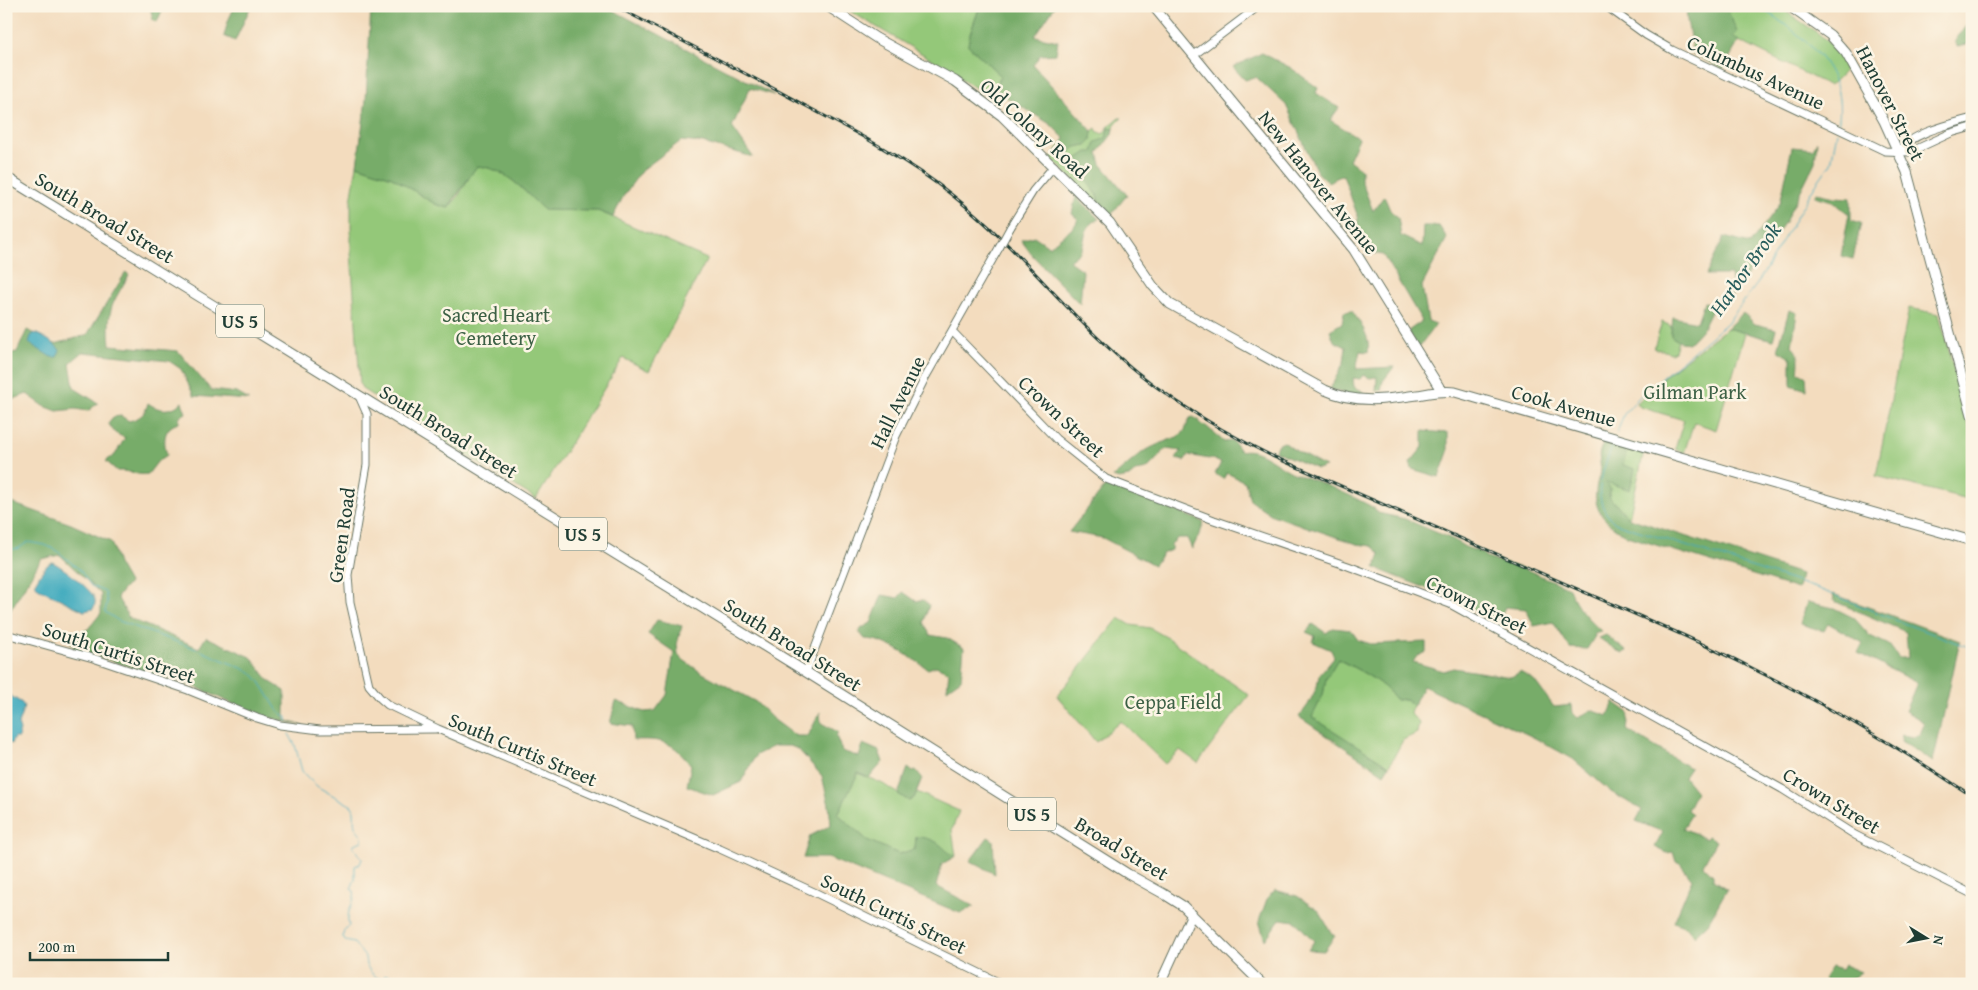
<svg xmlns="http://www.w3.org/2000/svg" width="1978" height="990" font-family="'Gentium Book Plus',serif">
	<rect width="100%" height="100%" fill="#fcf5e5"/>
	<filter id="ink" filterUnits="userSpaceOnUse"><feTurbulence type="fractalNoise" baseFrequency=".02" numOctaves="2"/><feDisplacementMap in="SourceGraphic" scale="10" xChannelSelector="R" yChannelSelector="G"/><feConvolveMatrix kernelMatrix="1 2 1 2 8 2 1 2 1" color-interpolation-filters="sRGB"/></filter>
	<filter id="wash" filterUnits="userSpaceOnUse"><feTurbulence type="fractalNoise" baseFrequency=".0096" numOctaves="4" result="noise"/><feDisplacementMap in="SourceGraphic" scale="20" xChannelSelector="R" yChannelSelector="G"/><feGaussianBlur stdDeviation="1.12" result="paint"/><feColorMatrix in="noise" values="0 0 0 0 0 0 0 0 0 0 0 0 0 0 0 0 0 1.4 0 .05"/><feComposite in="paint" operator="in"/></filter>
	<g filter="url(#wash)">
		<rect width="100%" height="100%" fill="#f3dcbe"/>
		<path fill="#94c879" stroke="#5a8256" d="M841,6h139l-10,28 -2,11 33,31 -13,20 -57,-37z
			M1690,6h88l41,28 17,15 12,19 -18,18 -91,-45 -16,28z
			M1119,118h3l-7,6 -1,5 -6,-1 -2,10 -24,32c6,11 15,21 17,33l-7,-4 -41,-41 4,-6 2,5 9,2 -1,-2 10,-10 11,-2 5,-5 1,-9 4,-3 1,3 6,3 6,-8z
			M357,165l35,12 43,27 13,4 9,-10 19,-32c30,2 47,24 68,44l54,1 109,48 -58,112 -26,-13 -87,141 -174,-110 -2,-6 -9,-131v-51z
			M1909,308l30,6 33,123v63l-96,-24z
			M1662,322l9,4v10l7,5 -3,10 -4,2 -17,-5z
			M1727,328l18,5 -29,97 -22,-8 -10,31 -9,-4 9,-29 -44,-13 -3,-4 31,-30z
			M1622,445l22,6 -15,67 -20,-21 1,-9 -5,-7 18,-16 4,-15 -5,-2z
			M1119,618l12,7 19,3 16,9 83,58 -51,68 -18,-13 -15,14 -44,-43 -25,21 -39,-46z
			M1337,659c21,11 45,21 59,41l11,-1 6,7 -3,7 9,10 -2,10 -14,7 -14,26 -78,-49 12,-22 3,-16z
			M858,773l25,11 26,17 5,-3 3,-6 42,19 -7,19 4,26 -8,-3 -10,-10 -22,-6 -1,12 -16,5 -32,-14 -29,-26z"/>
		<path fill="#77ac69" stroke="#4b744e" d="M150,6h14l-7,16 -4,-2z
			M235,6h16l-16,35 -11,-5 4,-15z
			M371,6h234l169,89 -24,-7 -18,39 21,30 -50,-14 -22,-2 -39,29 -18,25 -11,22 -15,-6 -54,-1c-21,-20 -38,-42 -67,-44l-29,42 -13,-4 -43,-27 -35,-12 9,-65z
			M980,6h75l-20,30 23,5 -2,13 -16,1 -7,10 59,66 -1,9 -5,5 -11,2 -10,10 1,3 -9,-3 -2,-5 10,-13 -15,-15 -57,-35 8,-13 -33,-31 2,-11z
			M1686,6h40l11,26 -4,5 6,4 -16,28 -30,-15 -6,-34z
			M1972,17v26l-14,3 -3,-2v-3z
			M1262,53l29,15 27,20 -2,5 23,15 -9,12 29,18 -10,22 12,9v11l12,31 11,-15 6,14 8,8 3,18 21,10 1,-20h16l8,12 -25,48 6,35 8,3 -18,24 -10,-17 14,-10 -39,-66 -17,-3 -9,-16 1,-19 -15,-42 -15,7 -11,-10 -31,-67 -30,-28 -11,3 -12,-13z
			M1108,128l6,1 -1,4 -15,20 3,11 26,31 -17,21 -11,-13 -2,-9 -6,-7 -9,-17 -5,-2 -2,-8 12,-8h6l3,-10 10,-4z
			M1817,141l-2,21 -30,60 -55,76 3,-8 -2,-15h-25l18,-38 26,7 30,-40 12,-57 21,2z
			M1817,193l18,4 16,1v22l10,3 -8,36 -12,-3 8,-42 -17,-13 -17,-5z
			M1076,196l23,23c-19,9 -11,22 -20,34 -3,3 -7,5 -10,8l14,10 -3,33 -48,-49 -11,-15 13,-4 16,11c8,-11 24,-15 28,-28l-6,-5z
			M126,272l3,3c-18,31 -22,33 -19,70l68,6 33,39 26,3 12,7 -55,-4 -13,-27 -12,-8 -86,-9 -13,11 4,25 24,15 -10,8 -13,-2 -18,2 -13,-5 -17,-12 -21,8v-48l11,-2 10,-22 28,14 32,-9z
			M1704,302l11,2 -12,24 -14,15 -9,-1 -9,-6 2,-19 24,5z
			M1789,310l8,3 -5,33c9,6 7,16 6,27l8,3 1,14 -16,-5v-27l-13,-8z
			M1352,311c8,12 19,26 16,41l-8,-1 -4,18 38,-2 -11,14 -2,9 -5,1 1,-14 -7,1 -7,-3 -3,4 -7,-1 1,9 7,3 5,6 -8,2 -28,-9 14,-27 2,-15 -12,-6 -4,-11 12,-7 2,-11z
			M1743,313l12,11 21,5 -3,11 -46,-12z
			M182,402l4,11 -7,4v6c-16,4 -16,18 -12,32l-9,6 -10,13c-12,2 -19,-4 -31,-3l-11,-10 9,-6 10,-17 -10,-5 -7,-10 5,-6 8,-1 8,5c11,-3 16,-6 19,-18 12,9 24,8 34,-1z
			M1193,417l6,3 2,5 5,1 18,16 9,-1 7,10c20,-5 38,16 56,23 27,9 53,20 78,34l4,5 27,6 49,21 11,7 18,6 3,5 39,11 44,19c7,19 18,30 32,43l-7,2 1,3 -8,13 -17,-1 -17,-26 -19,4 -8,-17 -21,-2 -8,17 -36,-22 -86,-34 5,-14 -8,-8 -15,-2 -85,-29 -22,-15 -5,-18 -18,-9 -4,6 -8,-5 6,-11 -11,-5 -1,1 -21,-4 -3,6 -9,-3 5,-7 -15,-2 -19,20 -11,2 -7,6 -10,2 -6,-2 31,-26 17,-8 16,-6 7,-5 6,-14z
			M1423,431l25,2v19l-9,25 -27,-8 -2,-6 13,-16z
			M1284,442l9,7 32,18 -8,2 -42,-18 2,-6z
			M1604,442l23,8 -4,15 12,4 -5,21 -24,-8 4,6 -1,9 20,21 172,56 -3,15 -171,-53c-17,-10 -34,-23 -31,-45 0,-7 3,-13 4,-19 2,-15 -5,-14 4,-30z
			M1107,484l97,38 -3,9 -9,18 -5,-11h-9l-7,6v6l-9,4 -8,11 -51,-27 -34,-6z
			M6,501l65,23 40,18 7,22 11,19 -12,14 12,21 70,30 7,-11 45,20 18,24 16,10v29l18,6 -48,-12 -59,-27 -120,-37 -8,-11 20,-10 13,-16v-19l-41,-39 -19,4 -31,52 -4,3z
			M903,592l13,9 7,-1 6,5 -5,17 6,13 17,3 17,10 -3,31 -14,10 2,-17 -13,-6 -8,3c-16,-11 -43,-30 -63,-30l-6,-7 3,-4 9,-5 11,-28 16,3z
			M1833,594l127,47 -27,121 -32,-21 1,-6 11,2 7,-3 4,-9 -3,-5 -16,-9 12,-28 -59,-30 5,-10 -35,-20 -4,8 -24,-7 7,-22 27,6 20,10 16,18 19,9 10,13h9l-2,-26 -72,-31z
			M657,620l25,6 -5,18 1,10 4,5 17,12 57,31 17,17 23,17h12l12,-24 1,11 17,9 -2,4 6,15 17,6 4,-13 16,7 4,11 -14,16 -11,-5 -20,41 29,26 32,14 16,-5 1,-12c7,0 17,2 23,7 7,5 8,9 17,12l-14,8 -6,22 38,20 -14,7 -132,-55h-25l7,-22 21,-11 -2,-20 -7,-29 -24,-27 -8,-3h-16l-18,9 -15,27 -28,13 -26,-9 4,-21c-18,-24 -29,-26 -58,-25l-1,-14 -22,-3 6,-22 28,11 11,-1 12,-16 7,-43 -26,-18z
			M1313,624l13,9 7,-5 18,2 7,10 13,4 55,-2v10l-9,4 -4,6 31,9 9,-3 58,9 9,-5 14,8 20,27 18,-2 1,8 5,5 13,-8 17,6 6,-14 15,11 -2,17 63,38 -6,9 12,15 -9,18 5,4 -9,14 23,11 2,-3 8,5 -13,24 10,10v5l14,9 -19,34 -14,13 -6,-8 -14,-6 18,-43 -13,-17h-3l-3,-10 -6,1 -12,-6 8,-15 -27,-11 6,-11 -31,-18 -38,-33 -40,-22 -110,-51 -10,20 -6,-7 -11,1c-14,-20 -38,-30 -58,-41l-12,20 -3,16 -11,22 77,49 -5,8 -85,-57 9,-12 9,-18 2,-12 15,-18 -3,-7 -18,-8 2,-6 -9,-4z
			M1606,635l20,16 -4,3 -23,-16z
			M908,768l4,3 4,-1 6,8 -8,20 -5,3 -11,-7z
			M988,837l5,3 2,34 -25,-13z
			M1275,890l22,6 22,15 13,23 3,2 -11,15 -16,-1 6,-9 -19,-20 -15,-2 -15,21 -6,-19 8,-22z
			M1844,965l17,7 -10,7 5,5h-27l-6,-5 8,-12 10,3z"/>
		<path fill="#3faabe" stroke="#2f7479" d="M35,333c9,4 18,9 25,17l-3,7h-6l-22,-14 2,-7z
			M52,562c10,4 37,26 42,35 2,4 1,8 -1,12l-9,2 -46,-23 -3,-5c4,-7 10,-18 17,-21z
			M6,693l16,10 2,4 -6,17 2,6 -2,8h-4l-3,6 -5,-2z"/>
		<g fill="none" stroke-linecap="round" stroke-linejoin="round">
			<path stroke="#3faabe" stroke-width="1" d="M1758,6c43,29 91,60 80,120
				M1617,433l7,-19 17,-19 86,-72 30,-39 57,-97 17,-24 6,-31
				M1614,442c-11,29 -26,57 1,81l204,66 81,33 72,26
				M6,551l13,-3 9,-6 17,3 11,5 24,20 11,16 14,6 2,10 -2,10 14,9 80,29 52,22 9,10 18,29 9,6v5
				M289,734l6,11 7,26 5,6 11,10 34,19c4,6 1,13 3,20 3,7 8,7 7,15l-8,3 -1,3 9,12 -2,5 -5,2v13l-4,10 3,2c3,11 -10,19 -5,35l-5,4 -1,7 2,4 9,2 11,14 1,8 7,10 10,6 2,-6h3l13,9"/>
		</g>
	</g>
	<g filter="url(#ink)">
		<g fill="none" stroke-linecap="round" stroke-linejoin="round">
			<defs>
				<path id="minor" d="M1606,6l40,29 26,15 213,101 25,1 41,-19 21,-6
					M1194,55l65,-49
					M1899,152c11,-19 52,-28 73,-34
					M1010,228l23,-37 21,-25
					M952,331l104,108 50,40 108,41 134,46 102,38 332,185 73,46 117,59
					M359,396l8,18v51l-19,110 2,27 19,83 11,13 8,7 50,24 282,120 94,43 188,92
					M6,634l87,24 95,32 69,28 23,7 40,5 115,-1
					M806,672l90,-236 29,-58 74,-130"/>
				<path id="major" d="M827,6l49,32 79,43 47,35 108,107 43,63 17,18 155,86c31,14 59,10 92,5 13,-2 25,-5 38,-3l517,149
					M1153,6l201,244 87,140
					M1789,6l41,29 16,18 38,68 23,51 65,243
					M6,177l800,495 322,202 36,20 19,12 79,78
					M1160,984l32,-70"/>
			</defs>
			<use href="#minor" stroke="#697564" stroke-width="9"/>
			<use href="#major" stroke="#697564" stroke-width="11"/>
			<use href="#minor" stroke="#fff" stroke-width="7"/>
			<use href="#major" stroke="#fff" stroke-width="9"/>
			<defs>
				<path id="rail" d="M615,6c63,33 127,65 189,99 51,27 103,54 148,90 56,44 97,96 147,144 51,49 110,86 173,117l413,180c99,45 196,99 287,160"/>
			</defs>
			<use href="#rail" stroke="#1f3d34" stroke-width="3"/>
			<use href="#rail" stroke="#fcf5e5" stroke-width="1" stroke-dasharray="4" stroke-linecap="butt"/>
			<defs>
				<path id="minor-bridge" d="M999,248l11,-20"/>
			</defs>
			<use href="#minor-bridge" stroke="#697564" stroke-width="9" stroke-linecap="butt"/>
			<use href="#minor-bridge" stroke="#fff" stroke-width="7"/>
		</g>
	</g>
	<g text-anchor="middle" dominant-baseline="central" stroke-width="5" stroke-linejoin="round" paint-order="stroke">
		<g fill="#fcf5e5" stroke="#617469" stroke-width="1">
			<rect x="216" y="304.5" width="48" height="33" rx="4"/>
			<rect x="559" y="517.5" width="48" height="33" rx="4"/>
			<rect x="1008" y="797.5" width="48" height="33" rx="4"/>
		</g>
		<g font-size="19" font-weight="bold" fill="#1f3d34">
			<text x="240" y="321">US 5</text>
			<text x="583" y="534">US 5</text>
			<text x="1032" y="814">US 5</text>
		</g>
		<g font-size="20" fill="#1f3d34" stroke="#fcf5e5">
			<text transform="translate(1756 72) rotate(25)">Columbus Avenue</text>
			<text transform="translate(1891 103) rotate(63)">Hanover Street</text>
			<text transform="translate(1035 128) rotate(42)">Old Colony Road</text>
			<text transform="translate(1319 182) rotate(51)">New Hanover Avenue</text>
			<text transform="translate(105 217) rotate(31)">South Broad Street</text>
			<text transform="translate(897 402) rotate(-64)">Hall Avenue</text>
			<text transform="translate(1564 405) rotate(16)">Cook Avenue</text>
			<text transform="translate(1062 416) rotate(43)">Crown Street</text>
			<text transform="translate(449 431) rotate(32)">South Broad Street</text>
			<text transform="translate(341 535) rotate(-82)">Green Road</text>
			<text transform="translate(1477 604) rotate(26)">Crown Street</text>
			<text transform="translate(793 644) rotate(32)">South Broad Street</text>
			<text transform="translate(119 652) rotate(18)">South Curtis Street</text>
			<text transform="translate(523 749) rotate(23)">South Curtis Street</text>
			<text transform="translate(1832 800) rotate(31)">Crown Street</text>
			<text transform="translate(1122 848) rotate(31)">Broad Street</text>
			<text transform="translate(894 913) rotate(26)">South Curtis Street</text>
		</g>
		<g font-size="20" fill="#3c6045" stroke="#fcf5e5">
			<text x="496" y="314">Sacred Heart<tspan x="496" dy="23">Cemetery</tspan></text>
			<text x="1695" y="391">Gilman Park</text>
			<text x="1173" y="701">Ceppa Field</text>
		</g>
		<g font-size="21" font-style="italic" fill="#295e5d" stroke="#fcf5e5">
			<text transform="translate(1745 269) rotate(-55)">Harbor Brook</text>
		</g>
	</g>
	<rect width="1978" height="990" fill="none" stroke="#fcf5e5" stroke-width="25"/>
	<g transform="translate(1926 938) rotate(100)" stroke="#fcf5e5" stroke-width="4" paint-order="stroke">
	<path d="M0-4L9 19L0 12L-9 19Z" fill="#1f3d34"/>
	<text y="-8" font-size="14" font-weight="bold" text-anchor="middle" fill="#1f3d34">N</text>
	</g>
	<path d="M30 952v8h138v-8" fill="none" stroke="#1f3d34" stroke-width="2.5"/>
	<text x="38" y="952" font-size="15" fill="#1f3d34" stroke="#fcf5e5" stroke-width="4" paint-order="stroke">200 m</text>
</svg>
